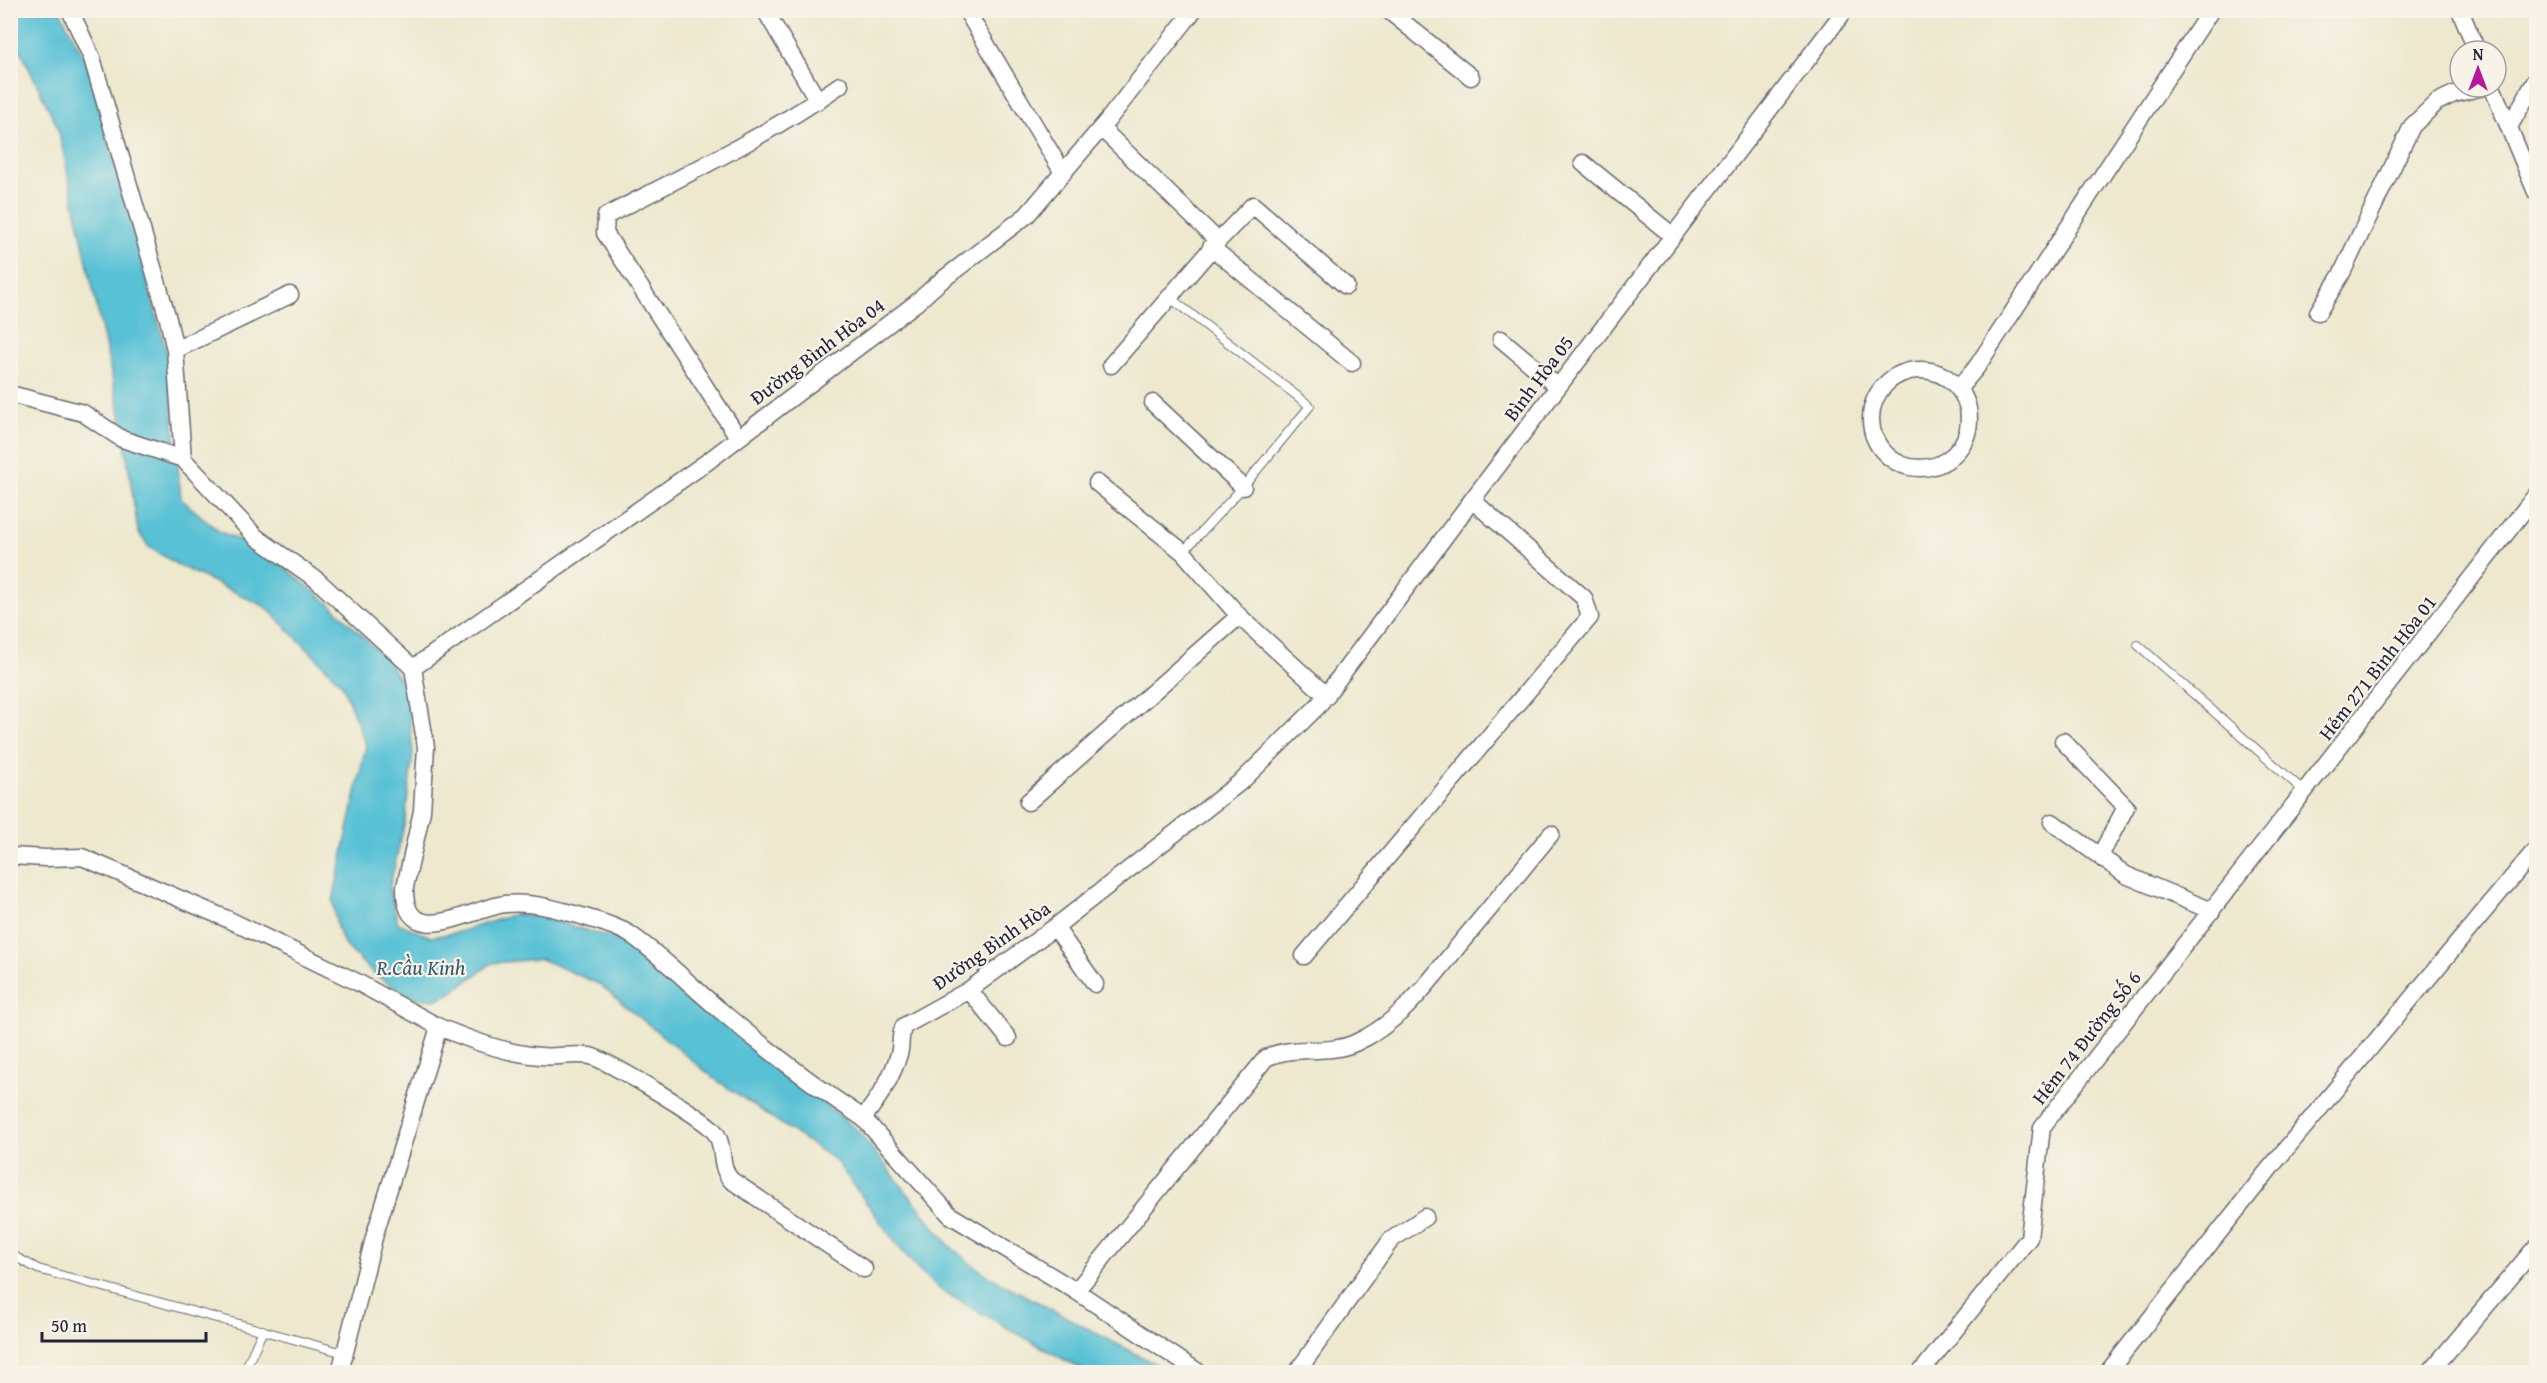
<svg xmlns="http://www.w3.org/2000/svg" width="2547" height="1383" font-family="'Gentium Book Plus',serif">
	<rect width="100%" height="100%" fill="#f7f3e8"/>
	<filter id="ink" filterUnits="userSpaceOnUse"><feTurbulence type="fractalNoise" baseFrequency=".0167" numOctaves="2"/><feDisplacementMap in="SourceGraphic" scale="12" xChannelSelector="R" yChannelSelector="G"/><feConvolveMatrix kernelMatrix="1 2 1 2 8 2 1 2 1" color-interpolation-filters="sRGB"/></filter>
	<filter id="wash" filterUnits="userSpaceOnUse"><feTurbulence type="fractalNoise" baseFrequency=".008" numOctaves="4" result="noise"/><feDisplacementMap in="SourceGraphic" scale="24" xChannelSelector="R" yChannelSelector="G"/><feGaussianBlur stdDeviation="1.35" result="paint"/><feColorMatrix in="noise" values="0 0 0 0 0 0 0 0 0 0 0 0 0 0 0 0 0 1.4 0 .05"/><feComposite in="paint" operator="in"/></filter>
	<g filter="url(#wash)">
		<rect width="100%" height="100%" fill="#ede8ce"/>
		<path fill="#59c1d5" stroke="#3e7288" stroke-width="1.5" d="M11,11h49l26,50 81,292 14,146 39,33 45,20 66,53 57,56 19,31 6,61 -8,68 -16,68 9,34 33,14 28,-5 56,-18 29,4 82,24 231,188 92,115 19,17 24,16 178,94h-84l-144,-81 -24,-22 -20,-23 -62,-85 -121,-82 -116,-95 -58,-25 -49,4 -41,30 -16,7 -24,-3 -36,-22 -31,-31 -7,-17 -4,-26 33,-156 -24,-61 -76,-77 -88,-42 -29,-18 -11,-15 -16,-109 -64,-295 -47,-97z"/>
	</g>
	<g filter="url(#ink)">
		<g fill="none" stroke-linecap="round" stroke-linejoin="round">
			<defs>
				<path id="lane" d="M1169,297l141,109 -67,81 -60,65
					M2138,645l167,147
					M10,1254l28,15 306,84
					M244,1372l19,-42"/>
				<path id="street" d="M70,10l22,48 76,261 7,31 8,109 73,78 61,43 96,88 13,79 -4,64 -17,76c-2,66 67,21 100,17 20,-2 38,1 58,7 16,4 55,15 68,24 30,20 62,53 90,76 46,39 92,74 142,107
					M765,10l53,91
					M966,10l97,163
					M1388,10l83,67
					M2460,10l17,41
					M2492,87l44,105
					M2509,127l27,-47
					M1101,128l117,113 -107,124
					M1583,163l90,73
					M1218,241l35,-36 93,81
					M1211,247l141,116
					M2318,312l23,-37 71,-149 25,-24 17,-8 29,-7
					M1501,339l57,48
					M175,350l115,-55
					M1871 419a49 49 0 1 1 98 0a49 49 0 1 1-98 0Z
					M1959,388l17,-20 235,-358
					M10,394l73,19 39,26 61,20
					M1153,403l90,84
					M738,437l-133,-204 1,-17c79,-41 161,-80 234,-131
					M1097,483l86,69 56,64 88,80
					M413,668l294,-206 209,-159 21,-19 90,-69 80,-94 87,-111
					M2063,741l63,66 -26,49
					M1028,802l211,-186
					M2052,822l74,53 86,36
					M10,856l36,2 36,-1 143,61 132,64 82,45
					M1055,927l40,57
					M1304,956l286,-339 -6,-19 -112,-98
					M969,990l39,48
					M1076,1291l190,-233c27,-14 60,-2 89,-15 47,-21 76,-64 108,-103 30,-35 59,-71 88,-106
					M340,1372l35,-138 64,-207c32,13 65,26 101,29 16,2 34,-3 50,0 17,4 110,60 123,74 13,13 5,36 18,50l133,89
					M1198,1372l-122,-81 -126,-76 -87,-97c15,-18 29,-41 36,-64 3,-9 0,-19 5,-28l65,-36 86,-63 188,-147 75,-74 154,-206 373,-490
					M1297,1372l94,-132 34,-23
					M1921,1372l108,-134 13,-111 494,-632
					M2108,1372l162,-204 266,-319
					M2430,1372l106,-125"/>
			</defs>
			<use href="#lane" stroke="#69676e" stroke-width="10"/>
			<use href="#street" stroke="#69676e" stroke-width="19"/>
			<use href="#lane" stroke="#fff" stroke-width="8"/>
			<use href="#street" stroke="#fff" stroke-width="16"/>
		</g>
	</g>
	<g text-anchor="middle" dominant-baseline="central" stroke-width="4.5" stroke-linejoin="round" paint-order="stroke">
		<g font-size="20" fill="#22223b" stroke="#f7f3e8">
			<text transform="translate(817 351) rotate(-37)">Đường Bình Hòa 04</text>
			<text transform="translate(1538 378) rotate(-53)">Bình Hòa 05</text>
			<text transform="translate(2377 667) rotate(-52)">Hẻm 271 Bình Hòa 01</text>
			<text transform="translate(991 945) rotate(-35)">Đường Bình Hòa</text>
			<text transform="translate(2086 1037) rotate(-52)">Hẻm 74 Đường Số 6</text>
		</g>
		<g font-size="21" font-style="italic" fill="#355a71" stroke="#f7f3e8">
			<text x="421" y="967">R.Cầu Kinh</text>
		</g>
	</g>
	<rect width="2547" height="1383" fill="none" stroke="#f7f3e8" stroke-width="36"/>
	<g transform="translate(2478 69)"><circle r="28" fill="#f7f3e8" stroke="#a29fa3" stroke-width="1.5"/>
	<path d="M0-4.5L10 22L0 15L-10 22Z" fill="#b5179e"/>
	<text y="-9" font-size="16" font-weight="bold" text-anchor="middle" fill="#22223b">N</text>
	</g>
	<path d="M42 1332v9h164v-9" fill="none" stroke="#22223b" stroke-width="3"/>
	<text x="51" y="1332" font-size="18" fill="#22223b" stroke="#f7f3e8" stroke-width="4.5" paint-order="stroke">50 m</text>
</svg>
